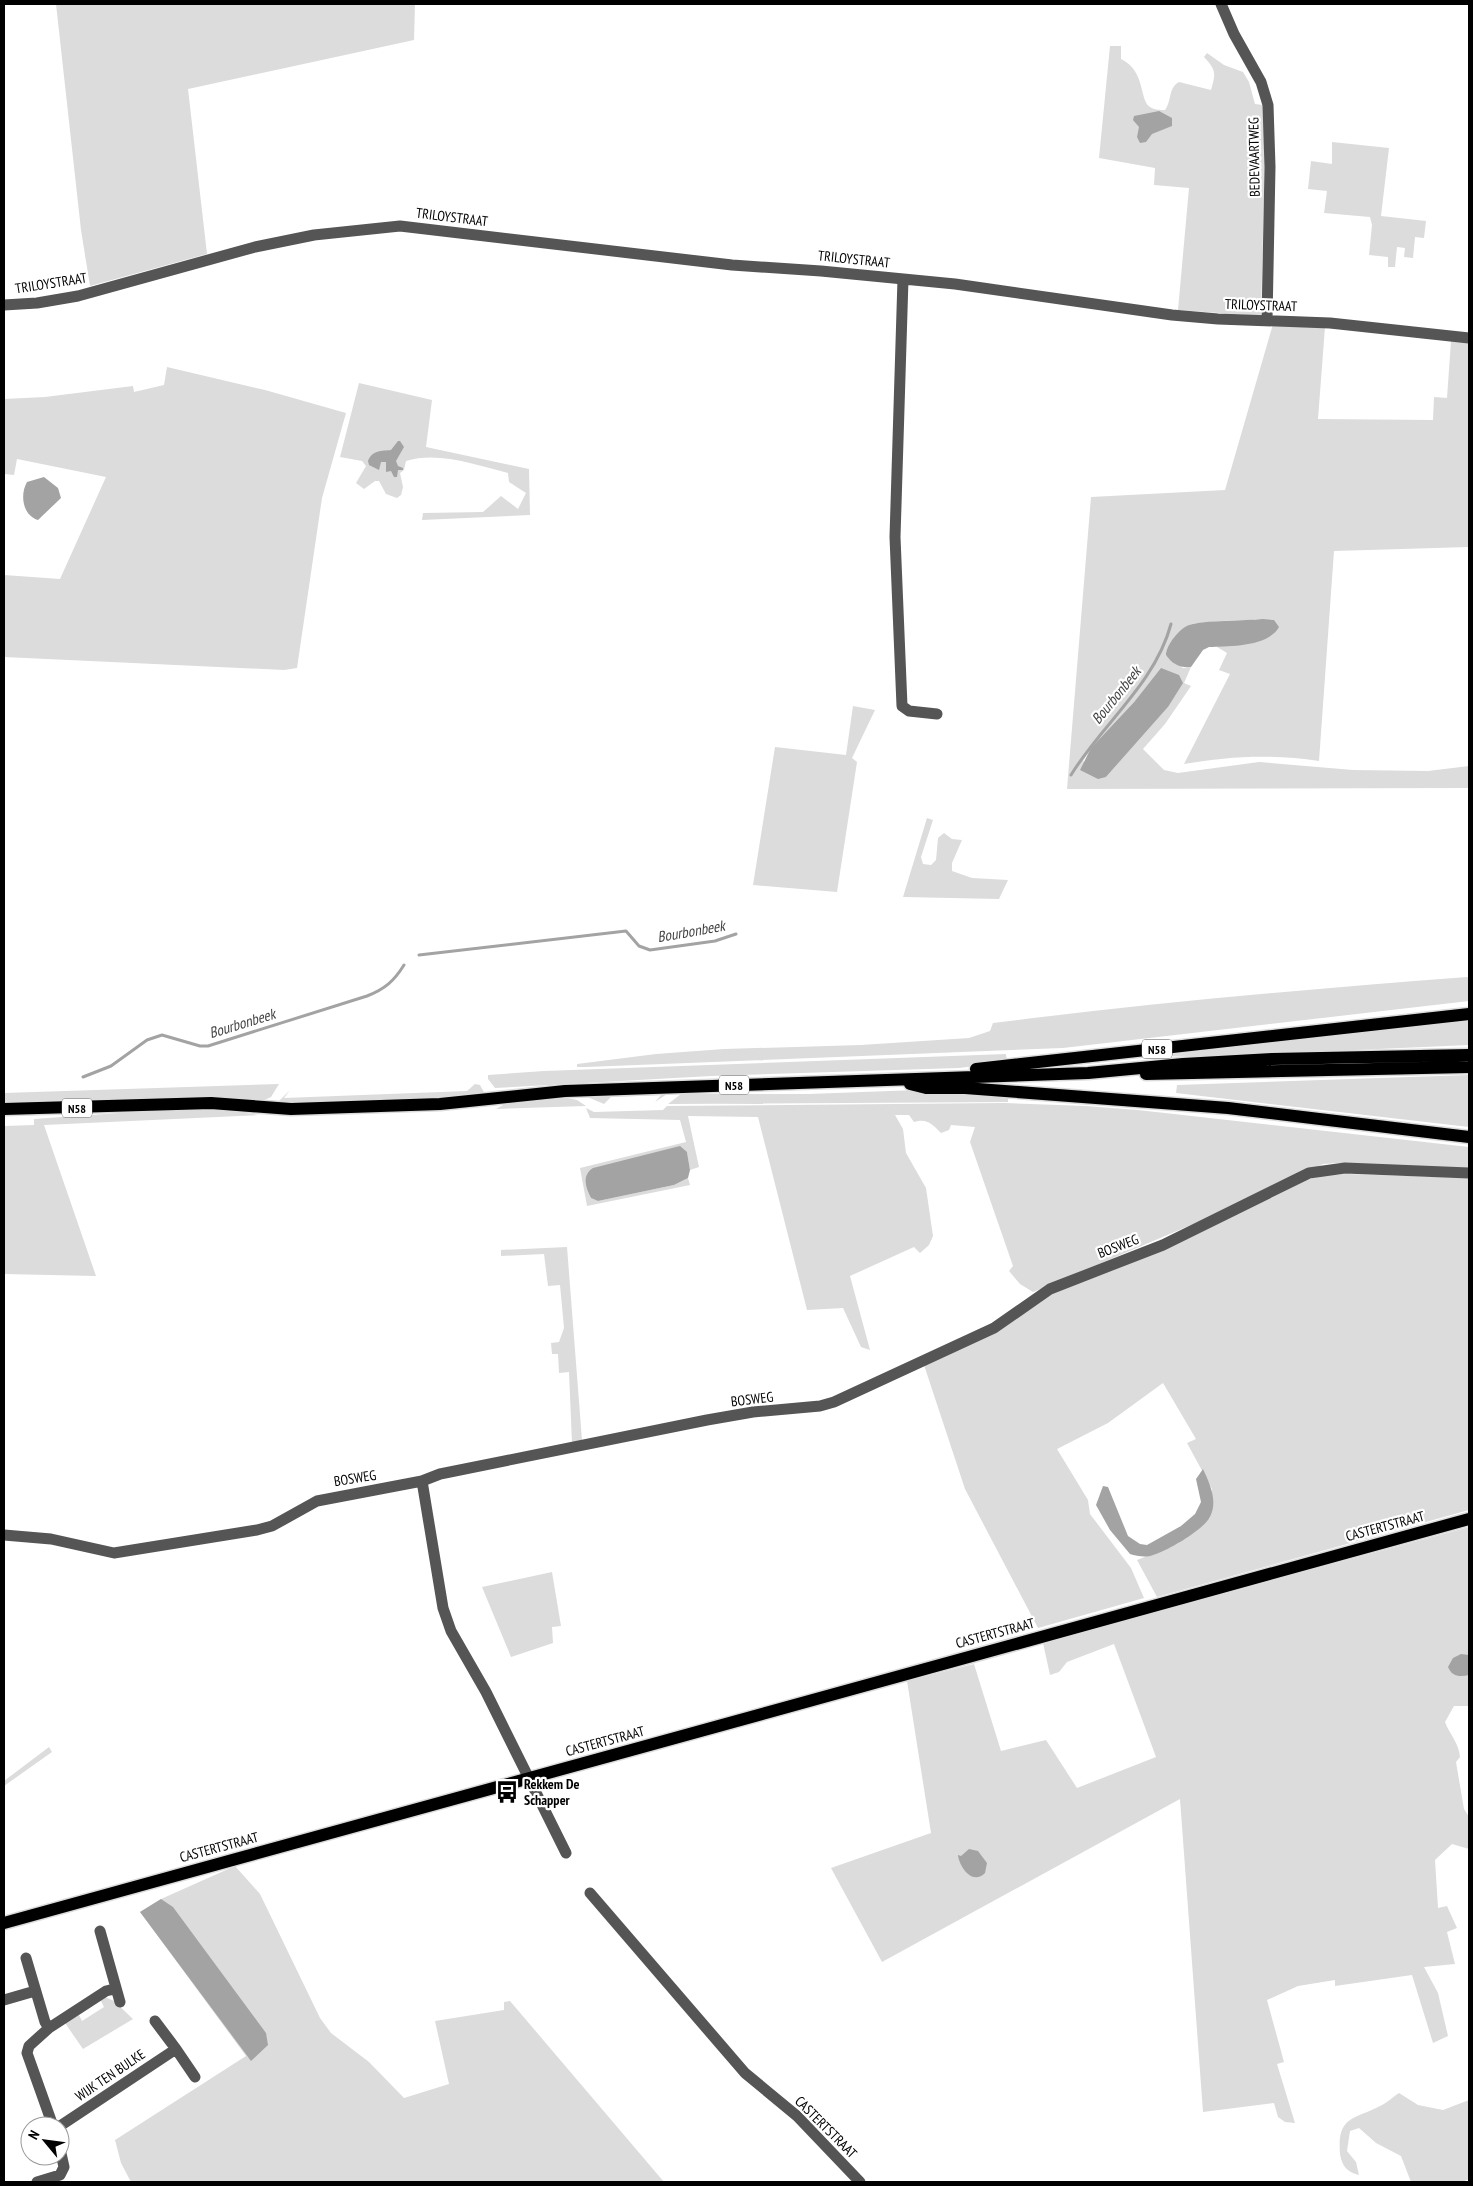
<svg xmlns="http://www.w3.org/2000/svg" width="1473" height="2186" font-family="'PT Sans Narrow',sans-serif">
	<rect width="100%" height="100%" fill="#fff"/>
	<path fill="#dcdcdc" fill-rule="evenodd" d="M56,4h359l-1,36 -226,49 19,165 -117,32 -9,-56z
		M1110,46h11v13c25,12 18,41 29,48 4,3 11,3 15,3 7,-9 3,-22 14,-28l32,8c5,-17 5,-20 -7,-33l3,-4 17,12 19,7 6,10 6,22 8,1 2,45 -4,166 -83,-6 11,-122 -35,-3 1,-17 -56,-10z
		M1332,142l57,6 -8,68 45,5 -2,17 -9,-1 -2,21 -9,-1 1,-9 -8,-1 -2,20h-7v-10l-19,-2 3,-30 -2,-8 -46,-4 3,-22 -19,-2 3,-28 21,3z
		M1273,324l52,3 -7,92 115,1 1,-23 13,1 4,-57 18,2v204l-135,4 -15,210c-46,-7 -89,-5 -135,3l46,-90 -11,-4 8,-17 -10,-6 48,-8 9,-19c-13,-1 -76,1 -85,5 -9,4 -23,20 -23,30l17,13 8,-1 -7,16 7,3 -26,38 -22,25 21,21 14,3 81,-11 94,8 75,1 41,-5v22l-402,1 24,-292 134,-7zM1135,701l33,6 -62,70 -23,-16 8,-13z
		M167,367l98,23 81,23 -24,85 -25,170 -13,2 -280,-13v-82l56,4 46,-102 -89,-18 -3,16 -10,-1v-75l41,-2 88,-11 1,6 30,-7z
		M359,383l73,17 -6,47 103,22 1,46 -108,5 1,-7 60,-1 18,-16 17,13 8,-16 -17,-11 -1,-9c-32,-8 -70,-22 -102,-12l-2,9 -4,3 3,14 -2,8 -4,3 -11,-4 -7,-13h-4l-11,8 -8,-6 10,-17 -4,-5 -22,-4z
		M853,706l22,4 -23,48 5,4 -20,130 -84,-7 22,-138 71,8z
		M927,818l6,2 -12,37 2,7 8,1 5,-5 2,-22 6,-5 8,6 10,1 -10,23v8l20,7 36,2 -9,19 -96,-2z
		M1467,977l2,1v23l-406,47 -477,19h-9v-3l79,-10 68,-5 137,-4 108,-7 21,-7 3,-8c158,-20 315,-34 474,-46z
		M1469,1020v25l-272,12 -40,-1z
		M1006,1054l1,8 -48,6 -248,8 -216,12 -7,-9v-4l56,-4z
		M1469,1075v52l-293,-34 1,-8z
		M279,1084l-8,13 -11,5 -42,-5 -214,6v-10z
		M475,1084l5,1 5,9 -51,4 -157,5 13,-13 -6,8 183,-7z
		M917,1090l91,4v8l-340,2 13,-10h128z
		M667,1094l-12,8 6,-7 -50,2 -7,7 -19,-8z
		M563,1097l14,3 9,6 -90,3 9,-5z
		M1004,1103l82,3 52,4 331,37v22l-130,-6 -16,1 -92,44 -198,84 -13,-8 -11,-13 4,-5 -43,-124 5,-15 -24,-2 -2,5 -8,3c-9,-9 -14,-15 -27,-11l-5,-7h-14l8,14 3,24 20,35 7,48 -4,9 -9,8 -6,-6 -64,29 20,74 -9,-3 -18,-39 -36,2 -49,-193 -70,-1 11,51 -9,3 -3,-18 -99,40 3,6 7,3 76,-16 14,-7 2,7 -103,21 -7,-38 106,-26 -6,-22 -90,-2 -4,-10 8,4 69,-2 4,-4z
		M176,1109h40l43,6 -215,10 52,151 -92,-2v-148l30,-1v-6z
		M1347,1174l122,4v332l-312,87 -20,-37 40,-16 33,-26 2,-29 -25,-46 9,-4 -33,-56 -55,40 -51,26 31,51 2,14 41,54 13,30 -106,30 -73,-139 -41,-124 124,-71 257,-114 19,-5z
		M567,1247l15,193 -10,3 -3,-71 -10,1 -1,-19h-6l-1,-11 8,-1 5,-14 -4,-43 -12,1 -4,-32 -43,2v-6z
		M1469,1527v179h-15l-9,16c5,13 14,21 15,35l-4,5 8,47 5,8v32l-17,-5 -17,16 3,48 9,-2 10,22 -10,4 8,32 -31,3 14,26 10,43 -15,7 -21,-68 -77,11v-6l-37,6 -31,14 17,62 -7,2 18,59 -10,-1 -7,-5 -4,-14 -71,9 -23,-313 -298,163 -51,-94 100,-35 -24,-152 67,-17 27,87 45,-11 31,48 79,-31 -42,-113 -47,18 -8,10 -9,3 -7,-32z
		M552,1572l9,54 -9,1 1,16 -42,14 -29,-70z
		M49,1747l3,5 -48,34v-5z
		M235,1866l25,28 60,124 11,15 38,29 35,36 45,-14 -14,-63 69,-11v-8l6,-1 154,181h-533l-10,-19 -6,-23 131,-84 -111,-151 5,7 21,-13z
		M105,1997l9,4 19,18 -50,30 -18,-26 14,-8 3,6 22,-14 -3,-6z
		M1399,2093l19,12 25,5 26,-10v79l-7,3h-51l-10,-26 -25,-13 -17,-15 -9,3 -3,20 9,11 3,13c-12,-3 -17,-9 -19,-21 -3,-38 13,-34 40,-48 7,-3 13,-9 19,-13z"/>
	<path fill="#a3a3a3" d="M1159,111l13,7v8l-20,8 -6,8 -6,1 -3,-6 2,-10 -6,-7 1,-4z
		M398,441h2l4,6 -8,14 2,5 5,2v2h-5l-1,7h-3l-3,-6 -5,1v-10h-5l-2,8 -10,-5 -1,-4c4,-11 14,-10 23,-11z
		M44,477l14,11 3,10 -23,22c-16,-5 -18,-26 -11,-38z
		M1263,619l11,1 5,7c-11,20 -50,19 -70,20l-6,3 -12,17c-11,1 -19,-3 -25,-12 0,-10 14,-27 23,-30 14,-5 57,-4 74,-6z
		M1161,668l18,7 4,8 -15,24 -62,70 -8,2 -18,-9 11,-22 44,-47z
		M680,1146l7,6 3,18 -2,8 -14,7 -76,16 -7,-3c-6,-11 -9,-23 2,-30z
		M1203,1469c7,15 15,32 7,48 -8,14 -43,34 -57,38 -7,3 -16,1 -23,-1l-20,-24 -14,-25 7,-19 5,1 20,49 12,8 7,1 34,-19 14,-12 6,-12 -5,-23z
		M1461,1654l8,1v20c-9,2 -17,2 -21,-8l5,-9z
		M969,1849l9,2 9,12 -2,10c-13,13 -26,-7 -27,-18l3,1z
		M161,1899l12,8 93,126 2,12 -17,16 -111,-149z"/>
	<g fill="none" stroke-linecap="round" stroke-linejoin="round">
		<path stroke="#a3a3a3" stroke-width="3" d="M1071,775c31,-51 84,-91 100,-151
			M419,955l207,-24 13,15 11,4 65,-9 21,-7
			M83,1077l28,-11 36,-26 15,-5 38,11h8l159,-50c18,-7 27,-15 37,-31"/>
		<defs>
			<path id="major" d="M976,1069l493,-55
				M1146,1074l323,-7
				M910,1084l16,4h39l263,20 241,29
				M4,1109l207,-6 80,6 149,-5 125,-13 523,-18 95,-9 89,-5 197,-4
				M4,1923l1465,-404"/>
		</defs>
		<use href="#major" stroke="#dbdbdb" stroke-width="15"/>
		<path stroke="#555" stroke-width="11" d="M1221,4l13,30 27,48 7,23 2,62 -3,153
			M903,279l-8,258 7,169 7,5 28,3
			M4,305l33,-2 41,-7 177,-49 59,-12 86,-9 332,39 89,6 134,13 217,31 46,4 112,4 139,15
			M422,1481l21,127 8,23 35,61 80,161
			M4,1535l47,4 63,14 143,-23 15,-4 45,-25 105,-20 18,-7 267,-54 46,-8 67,-6 14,-4 160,-74 56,-39 113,-44 146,-72 36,-5 124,5
			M590,1893l155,180 52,43 63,66
			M100,1931l20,71
			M26,1958l19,64 4,6 -20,18 -2,7 26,73
			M4,2000l31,-9
			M49,2028l57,-37 8,-2
			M176,2049l19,28
			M60,2126l116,-77 -21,-28
			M37,2182l23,-7 4,-8 -4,-18"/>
		<use href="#major" stroke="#000" stroke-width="12"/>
	</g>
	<defs>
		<symbol id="bus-bare" viewBox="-9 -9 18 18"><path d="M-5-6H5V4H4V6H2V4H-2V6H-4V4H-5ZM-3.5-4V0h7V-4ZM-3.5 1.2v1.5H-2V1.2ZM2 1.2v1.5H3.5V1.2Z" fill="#000" stroke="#fff" stroke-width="2.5" paint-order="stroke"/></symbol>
	</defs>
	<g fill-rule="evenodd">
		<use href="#bus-bare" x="491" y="1776" width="32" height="32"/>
	</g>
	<g text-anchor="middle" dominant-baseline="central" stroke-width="4.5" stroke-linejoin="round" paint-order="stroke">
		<g fill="#fff" stroke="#4c4c4c" stroke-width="1">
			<rect x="1142" y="1039.5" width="30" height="19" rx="4"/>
			<rect x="719" y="1075.5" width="30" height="19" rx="4"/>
			<rect x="62" y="1098.5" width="30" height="19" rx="4"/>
		</g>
		<g font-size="12" font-weight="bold" fill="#000">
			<text x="1157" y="1049">N58</text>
			<text x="734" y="1085">N58</text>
			<text x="77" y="1108">N58</text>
		</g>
		<g font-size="14" fill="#000" stroke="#fff">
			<text transform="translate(1254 157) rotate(-91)">BEDEVAARTWEG</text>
			<text transform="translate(452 217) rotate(7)">TRILOYSTRAAT</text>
			<text transform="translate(854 259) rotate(6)">TRILOYSTRAAT</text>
			<text transform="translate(51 283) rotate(-9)">TRILOYSTRAAT</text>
			<text transform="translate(1261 305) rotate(2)">TRILOYSTRAAT</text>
			<text transform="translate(1118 1246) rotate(-21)">BOSWEG</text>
			<text transform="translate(752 1399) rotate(-7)">BOSWEG</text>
			<text transform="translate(355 1478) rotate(-9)">BOSWEG</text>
			<text transform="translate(1385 1526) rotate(-15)">CASTERTSTRAAT</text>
			<text transform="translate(995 1633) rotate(-15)">CASTERTSTRAAT</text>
			<text transform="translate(605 1741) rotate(-15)">CASTERTSTRAAT</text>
			<text transform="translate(219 1847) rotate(-15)">CASTERTSTRAAT</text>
			<text transform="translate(110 2075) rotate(-34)">WIJK TEN BULKE</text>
			<text transform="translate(826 2127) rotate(45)">CASTERTSTRAAT</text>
		</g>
		<g font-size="14" font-weight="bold" fill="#000" stroke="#fff" text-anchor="start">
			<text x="524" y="1784">Rekkem De<tspan x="524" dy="16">Schapper</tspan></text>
		</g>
		<g font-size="15" font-style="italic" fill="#444" stroke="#fff">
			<text transform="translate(1116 695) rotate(-51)">Bourbonbeek</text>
			<text transform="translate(691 931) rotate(-10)">Bourbonbeek</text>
			<text transform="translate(242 1023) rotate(-17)">Bourbonbeek</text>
		</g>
	</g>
	<rect width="1473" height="2186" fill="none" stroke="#000000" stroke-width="10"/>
	<g transform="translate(45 2141) rotate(299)"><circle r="24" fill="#ffffff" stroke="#999999"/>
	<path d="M0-4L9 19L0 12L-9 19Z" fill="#000000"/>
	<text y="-8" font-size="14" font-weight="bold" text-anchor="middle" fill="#000000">N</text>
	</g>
</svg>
